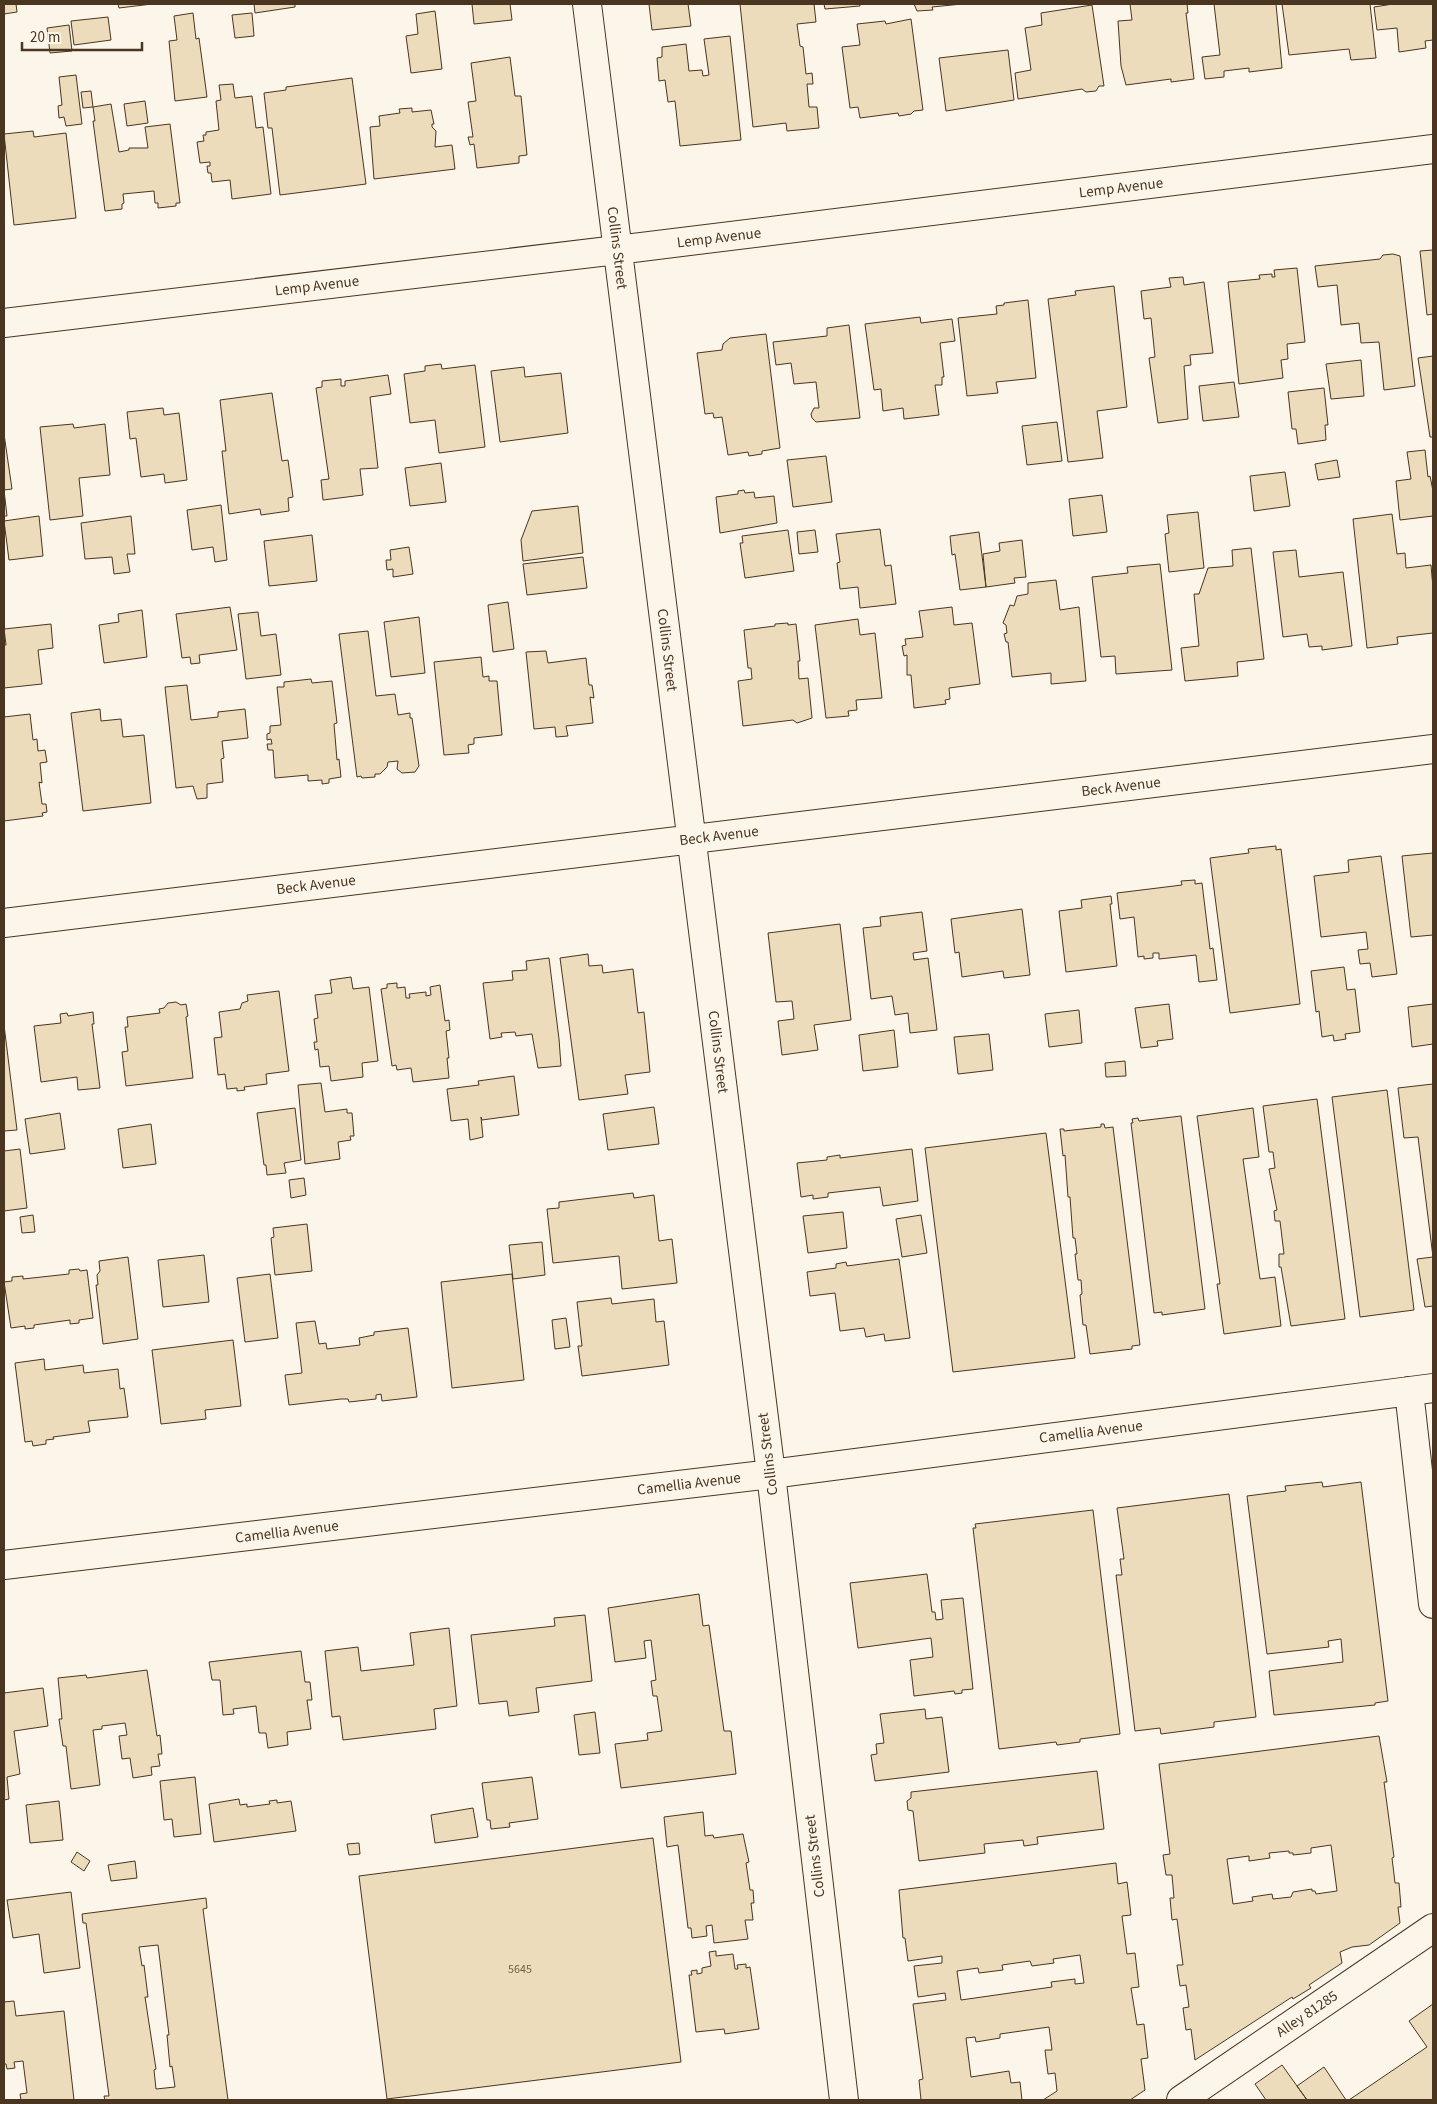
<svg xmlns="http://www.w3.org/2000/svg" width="1437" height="2104" font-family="'Source Sans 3',sans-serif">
	<rect width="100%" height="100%" fill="#fbf6e9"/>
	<path fill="#ecdcbc" stroke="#4a3520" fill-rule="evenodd" d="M4,4h12l1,8 -13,2z
		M118,4h34l-33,4z
		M254,4h41v3l-40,6z
		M472,4h38l2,16 -38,4z
		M649,4h39l3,22 -39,4z
		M740,4h74l2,18 -19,2 3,22 3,1 3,27 6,-1 1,11h-6l2,23h8l2,21 -32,3 -1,-8 -33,4z
		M824,4h36v2l-35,3z
		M914,4h48l-30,3 1,3 -16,1z
		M1130,4h57l1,9h-2l8,66 -23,3v-3l-45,6 -5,-19 -3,-45 14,-1z
		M1214,4h62l6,64 -33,4v-4l-25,3v6l-19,2 -3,-22 18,-2z
		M1282,4h88l6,54 -25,2 -2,-11 -60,6z
		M1393,4h40v36l-8,1 1,7 -27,4 -2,-24 -20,2 -3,-23z
		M1092,5l12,81h-5l-3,5 -10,1 -4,-3 -64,10 -3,-26 16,-3 -6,-42 17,-3 -1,-12z
		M435,11l7,58 -31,4 -5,-37 12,-2 -2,-20z
		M193,13l3,26 3,-1 8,59 -32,4 -6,-60 8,-1 -3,-24z
		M252,13l2,23 -19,2 -3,-23z
		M108,17l3,23 -37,5 -3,-24z
		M911,19l12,91 -9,1 -3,3 -12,2 -1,-3 -38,5 -2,-11 -8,1 -8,-61 18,-2 -3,-21 28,-3 1,3z
		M69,25l3,26 -22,2 -3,-25z
		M730,36l11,104 -61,6 -5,-45 -7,1 -3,-22 -6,1 -2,-23 5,-1v-10l24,-3 3,27 13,-1 1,6 6,-1 -5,-36z
		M1008,50l6,50 -68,11 -7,-53z
		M510,57l5,39h6l6,59 -8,1v7l-42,5 -3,-24 -4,1 -2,-8h5l-5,-35 8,-1 -5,-38z
		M76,75l6,49 -16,2 -2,-9 -5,1 -1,-12 4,-1 -3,-28z
		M352,78l14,106 -86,11 -8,-67h-4l-4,-35 22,-3v-3z
		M233,84l2,14 17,-2 4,32 7,-1 8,67 -39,5 -2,-19 -18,2 -1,-9h-3l-1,-7h3v-4l-10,1 -3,-21 7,-1 -1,-6h3v-3l13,-2 -3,-29 5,-1 -2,-15z
		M91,91l2,16 -10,1 -2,-16z
		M145,101l3,22 -21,3 -3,-22z
		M111,104l8,48 10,-2v-2h19l-3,-21 25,-3 10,79h-4v3l-18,2v-5h-3l-1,-12 -31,3 1,9 -2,1v5l-17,2 -12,-90h2l-2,-14z
		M412,108v4l19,-2 3,14h-2v3l4,4 -1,16 17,-2 3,24 -81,10 -4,-52 10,-1 -1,-10 21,-3 -1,-4z
		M33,131l1,6 32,-4 10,85 -62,7 -10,-91z
		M1433,250v64l-6,1 -7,-64z
		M1393,254l7,2 15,130 -31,4 -5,-48 -18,1 -2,-20 -18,2 -4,-40 -19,2 -3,-21 65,-7 3,-4z
		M1297,268l8,74 -18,2 1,15 -7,1 2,18 -44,6 -11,-102 32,-3 -1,-4 13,-1v3h3l-1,-7z
		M1183,277l1,8 20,-3 9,71 -23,2 1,10 -7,1 4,53 -30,4 -9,-65 6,-1 -4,-39 -7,1 -3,-28 30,-4 -2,-9z
		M1114,286l13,121 -30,4 6,47 -35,4 -20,-163 28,-4 -1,-4z
		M1028,300l8,78 -40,4 2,11 -31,3 -9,-78 39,-4 -1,-8 8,-1v-2z
		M920,317l1,6 31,-4 3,22 -15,2 4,34h-2v8h-7l4,30 -35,4 -1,-11 -20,3 -2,-22 -7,1 -9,-66z
		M849,325l11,93 -44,4 -4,-4 -1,-4 3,-6h5l-3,-26 -22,2 -3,-21 -15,2 -3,-23 54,-6v-8z
		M766,334l14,114 -18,3v3l-13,2 -1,-4 -20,3 -6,-38 -8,1 -1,-5 -8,1 -8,-61 25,-3 1,-6 7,-6z
		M1433,356v81h-3l-12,-79z
		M1361,360l3,36 -33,3 -5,-35z
		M441,364l1,5 33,-4 10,82 -46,6 -4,-33 -25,3 -6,-49 21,-3v-5z
		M524,367l1,10 36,-4 7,60 -68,9 -9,-71z
		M388,375l3,19 -21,3 8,71 -18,1 3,26 -40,5 -2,-20 8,-1 -13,-91 6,-1v-6l19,-2v7h4v-5z
		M1234,382l5,35 -36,4 -4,-35z
		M1324,388l4,37h-3l1,15 -28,4 -2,-15h-4l-4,-37z
		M272,393l10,68 6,-1 5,37 -5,1 1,13 -28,4 -1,-6 -31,5 -7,-63h4l-6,-51z
		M163,408l1,7 15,-2 8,67 -22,3 -1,-9 -23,3 -5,-39 -6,1 -3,-27z
		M1057,422l5,39 -35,4 -5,-39z
		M73,424l1,4 31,-4 5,51 -31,3 4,38 -33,4 -10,-93z
		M4,434l8,55 -8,1 3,26h-3z
		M1425,450l3,27 2,-1 3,15v25l-33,4 -4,-39 15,-2 -4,-27z
		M826,456l6,46 -39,5 -6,-47z
		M1337,460l3,17 -22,3 -3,-16z
		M441,463l5,39 -36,4 -5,-38z
		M1285,472l5,34 -36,5 -4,-35z
		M744,490l1,3 9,-1 1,6 19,-2 3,27 -57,10 -4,-36 22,-3v-3z
		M1102,495l5,37 -34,4 -4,-37z
		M221,505l6,55 -12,2 -2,-15 -21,3 -5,-40z
		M578,506l5,47 -60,8 -2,-21 11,-29z
		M1198,512l6,56 -35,4 -4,-38 4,-1 -2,-18z
		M1392,514l5,40 8,-1 1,15 25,-3 2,23v45l-36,4 1,7 -31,4 -14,-129z
		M39,516l4,40 -34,4 -5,-39z
		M131,516l4,38h-8l3,18 -16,2 -2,-17 -27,2 -4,-36z
		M880,529l5,37 6,-1 5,39 -36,4 -2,-21 -18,2 -3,-26 3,-1 -4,-28z
		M788,530l6,41 -49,7 -5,-35h3l-1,-7z
		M815,530l3,22 -19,2 -2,-22z
		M979,532l7,55 -26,3 -5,-36 -3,1 -2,-19z
		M312,535l5,46 -48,5 -5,-45z
		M1022,540l4,37 -12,1 1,5 -29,4 -3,-33 17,-3 -1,-8z
		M409,547l4,27 -20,3v-8l-6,1 -1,-10h5l-1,-10z
		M1251,548l13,111 -27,3 1,14 -53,5 -4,-33 18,-2 -5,-52h5l9,-26 25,-2 -1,-16z
		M1296,550l3,27 44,-5 9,74 -30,4v-4l-13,1 -2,-13 -24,3 -10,-85z
		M583,557l4,31 -60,7 -4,-31z
		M1160,564l12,106 -56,4 -1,-18 -14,1 -9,-80 36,-4 -1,-6z
		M1056,580l4,30 19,-3 7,74 -35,3v-11l-39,4 -4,-35h-2l-2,-8 3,-1 -1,-8 -3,-2 7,-18 4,1 3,-10 11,-2v-11z
		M508,602l6,47 -21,3 -5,-47z
		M230,607l7,43 -38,5 1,8 -9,1 -1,-7 -8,1 -6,-44z
		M952,607l2,18 18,-2 8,61 -31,4 1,11 -5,1 1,4 -32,4 -3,-33h-4v-20l-3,1 -2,-10 4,-1 -1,-6 18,-2 -4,-26z
		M142,610l5,47 -43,6 -5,-38 20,-3 -1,-8z
		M258,612l3,24 15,-2 5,41 -35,4 -8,-65z
		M419,617l6,56 -34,4 -7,-55z
		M858,619l2,16 15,-2 7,65 -26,2 1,10 -9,1 1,5 -23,2 -11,-93z
		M788,623v2l8,-1 4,37h-2l1,18 9,-1 4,40 -15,5 -4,-3 -50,6 -5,-45 14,-2 -1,-11h-3l-4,-38 31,-4v-2z
		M51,624l2,24 -15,2 4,34 -38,4v-43h2l-2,-16z
		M368,631l8,65 19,-2 3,21 12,-2v5h2l7,48 -4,6 -13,1 -5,-4 1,-8 -10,1 -1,5 -7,7h-5v3l-13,1 -1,-2 -4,1 -18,-143z
		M546,651l2,12 38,-5 3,27h3l2,13 -4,-1 3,26 -27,3 2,10 -12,1 -1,-10 -21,2 -8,-77z
		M481,657l2,20 6,-1v5h8l5,54 -28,3v6l-6,1 1,8 -25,2 -10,-93z
		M311,679l1,4 20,-2 5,42 -3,1 3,36 2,-1 2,18 -12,2v4l-7,1v-4l-14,1v-6l-33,3 -2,-28h-5l-1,-6h5l-1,-5 -4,1v-6l3,-1v-7l11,-1 -4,-38h7v-5z
		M187,685l4,35 27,-3v-5l27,-3 3,29 -26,3 2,17 -3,1 2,23 -16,2v14l-10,1 -4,-13 -17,2 -11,-101z
		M100,709l1,12 20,-2 2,18 21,-2 7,68 -68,8 -12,-98z
		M30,714l3,26 4,-1 1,12 7,-1 2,12 -7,1 2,20 -3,-1 3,22h4l1,8 -5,1 1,3 -39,5v-104z
		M1276,846v4l5,-1 19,155 -70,9 -20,-155 39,-5 -1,-4z
		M1433,853v82l-22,2 -9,-81z
		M1381,856l16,118 -25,3 -2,-14 -10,1 -2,-14 10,-1 -2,-17 -45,5 -7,-61 35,-4 -1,-12z
		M1195,880v4l7,-1 8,66 3,-1 4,32 -18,2 -3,-27 -37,4v-6h-6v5l-9,1v-3l-6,1 -4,-40 -14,2 -3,-26 65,-8 -1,-4z
		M1111,896l1,8h-2l7,62 -51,6 -7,-61 23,-3 -1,-8z
		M1022,909l8,66 -26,3 -1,-7 -41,6 -3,-25 -4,1 -4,-34z
		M922,912l5,39 -14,2 1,7 14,-2 9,72 -27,3 -2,-20 -13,2 -3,-19 -21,3 -8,-71 18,-2 -1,-9z
		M840,924l11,96 -37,5 4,25 -36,5 -4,-34 16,-2 -2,-18 -16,1 -8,-69z
		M588,954l1,12 13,-1 1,8 30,-4 5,44 6,-1 6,60 -25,3 3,19 -49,6 -19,-142z
		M549,958l10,81 2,27 -23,2 -6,-34 -16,2 -1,-4 -14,1 1,4 -12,2 -7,-56 30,-3 -1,-9 15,-1 -1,-9z
		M1344,967l3,23 8,-1 5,43 -15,2 1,5 -12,2 -1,-6 -11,2 -3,-26 -3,1 -5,-41z
		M351,977l2,12 16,-2 9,74 -16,2 1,14 -32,4 -2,-15 -9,1 -2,-18 -3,1 -1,-8h3l-3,-23 4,-1 -3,-23 17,-2 -2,-13z
		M397,983v5l8,-1 1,11h4l-1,-4 17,-2v4l5,-1 -1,-8 10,-2 5,36 4,-1 1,10 -4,1 3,27h-2l2,20 -36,4 -2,-14 -14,2 -1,-5 -4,1 -11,-77 6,-1v-4z
		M279,991l10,80 -23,3 1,10 -23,3 1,3 -8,1v-3l-10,1 -2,-15 -7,1 -4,-37 8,-1 -3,-25 21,-3 2,-6 6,-2 -1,-6z
		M176,1002l5,3 5,-1 2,12 -2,1 7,61 -67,8 -4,-34 6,-1 -3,-24h3l-1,-10 33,-4 -1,-4 5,-1 4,-5z
		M1169,1004l4,35 -16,2 1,5 -17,2 -6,-40z
		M1433,1004v40l-21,3 -4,-40z
		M1079,1010l3,33 -33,4 -4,-33z
		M93,1012l1,12h-2l8,64 -22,2 -1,-13 -36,5 -7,-56 27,-3 -1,-9 7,-1 1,3z
		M4,1025l13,105 -13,1z
		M894,1030l4,37 -35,4 -4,-36z
		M989,1034l4,36 -35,4 -4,-37z
		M1125,1061l1,15 -20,1 -1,-14z
		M514,1076l5,39 -37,5 -1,-3 2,20 -13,3 -2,-21 -17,2 -4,-32 32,-4 -1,-4z
		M321,1083l4,29 22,-3v4h5l2,23h-4l1,4 -13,2 2,17 -35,5 -7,-79z
		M1433,1084v222l-8,1 -8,-48 16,-2 -15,-120 -14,1 -6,-50z
		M1387,1090l27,220 -54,7 -28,-220z
		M1317,1099l28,220 -54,7 -10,-59h-2v-13h5l-4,-33h-5l-1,-10 3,-1 -8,-41 6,-1 -2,-16h-4l-6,-46z
		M654,1107l5,37 -51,6 -5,-36z
		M295,1108l6,52 -17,3 2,10 -19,2 -1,-10h-2l-7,-52z
		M1253,1108l6,49 -16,2 17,120 15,-2 6,49 -57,8 -7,-50h3l-23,-168z
		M60,1113l5,36 -35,5 -5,-35z
		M1181,1116l24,193 -43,6v-3l-8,1 -23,-190h2l-1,-4 6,-1 1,3z
		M151,1124l5,40 -33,4 -5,-39z
		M1101,1124h3l1,4 8,-1 27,218 -8,1v3l-42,5 -4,-29h-3l-3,-30 2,-1 -1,-14h-3l-3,-26h2l-2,-16h-2l-3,-41h-2l-3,-42 -2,1 -3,-27h4v2l37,-4z
		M1046,1133l29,225 -122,14 -28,-224z
		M20,1149l7,59 -23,3v-60z
		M912,1149l6,52 -35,5 -3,-19 -52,6v4l-15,2v-4l-12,2 -4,-34 30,-3v-3l13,-2v3z
		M304,1178l2,17 -15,3 -2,-18z
		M633,1193l1,5 20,-3 5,46 13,-2 5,44 -55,6 -3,-33 -66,7 -6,-54 12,-1v-6z
		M843,1212l4,36 -39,5 -5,-37z
		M33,1215l2,17 -13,1 -2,-16z
		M921,1215l6,38 -25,4 -6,-38z
		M307,1224l5,47 -37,4 -4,-37 3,-1 -1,-9z
		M542,1242l3,33 -32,4 -4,-34z
		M204,1255l5,47 -46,5 -5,-47z
		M128,1257l10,82 -35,5 -7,-59h2l-1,-10 3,-4 -1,-10z
		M899,1259l11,79 -25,3 -1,-7 -18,3 -2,-9 -24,3 -5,-38 -25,3 -3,-24 29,-4v-4l10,-2 1,4z
		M79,1269l1,2 7,-1 6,48 -14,2v3l-9,1v-4l-36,5v3l-9,1v-3l-14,2 -7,-46 8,-1v-4l11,-1v3l46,-5v-4z
		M270,1274l8,64 -33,4 -8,-64z
		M512,1274l12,106 -72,8 -11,-106z
		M611,1298l1,6 42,-5 2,23 8,-1 5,44 -87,11 -4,-30h4l-5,-44z
		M566,1318l4,29 -15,2 -3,-29z
		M315,1321l4,23 7,-1 1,6 33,-4 -1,-7 15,-3v-3l34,-4 9,69 -35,4 -1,-7 -5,1v4l-27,3 -1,-3h-7l-52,6 -4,-30 17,-2 -6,-50z
		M233,1340l8,66 -36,4 1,9 -45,5 -9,-74z
		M44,1359l1,11 38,-5 1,8 34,-4 2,20 4,-1 4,29 -40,4 2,11 -37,5 1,2 -8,1v4l-13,2 -1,-5 -7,1 -10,-79z
		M1322,1482l1,5 38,-5 27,219 -13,2v2l-101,10 -5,-44 74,-9 -2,-23 -13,2 1,6 -62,7 -20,-158 39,-5 -1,-5z
		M1229,1494l27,223 -42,5v5l-53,7 -1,-6 -25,3 -19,-156h6l-2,-16h4l-7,-51z
		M1093,1510l27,224 -40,5v3l-23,3 -1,-3 -57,7 -26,-221h3l-1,-4z
		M927,1574l5,38h3l1,8 7,-1 -2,-19 22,-2 10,91 -11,1v3l-7,1 -1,-3 -40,5 -4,-36 23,-3 -2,-19 -73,10 -8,-65z
		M699,1594l4,32 6,-1 15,106h7l5,43 -115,14 -6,-44 33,-4 -1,-7 15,-2 -5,-35h-4l-2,-15 5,-1 -5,-40 -7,1 2,17 -31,4 -7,-54z
		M585,1615l7,66 -56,7 3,24 -30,4 -2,-15 -28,3 -8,-69 84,-9 -1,-8z
		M449,1628l8,78 -23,3 2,20 -93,11 -3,-24 -8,1 -7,-66 33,-4 3,24 53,-6 -4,-32z
		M301,1651l4,31h5l2,18h-5l4,29 -24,3 1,13 -20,3 -2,-15h-7l-3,-27 -23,3 1,5 -11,1 -3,-35h-8l-3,-18z
		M147,1670l10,66 3,-1 2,19h-4l2,12 -9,1 1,8 -19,3 -3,-20 -8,1 -3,-23 8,-1 -2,-12 -23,3v3l-9,1 7,55 -29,4 -5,-43h-3l-4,-27h3l-4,-41 28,-3 1,3z
		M43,1688l5,38 -34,5 6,43 -13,3 2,22 -5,1v-107z
		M925,1709l1,10 16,-2 7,55 -74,9 -4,-26 6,-1 -1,-10 8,-1 -4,-29z
		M595,1712l5,41 -21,2 -5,-40z
		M1379,1736l8,46h-3l10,75 -2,1 3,25h4l2,24h-3l2,16 -31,22 -17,2 -12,5 2,11 -33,22 2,3 -18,11 -1,-2 -97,63 -4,-31 -5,1 -3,-22 6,-1 -3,-22 -6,1 -3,-21h6l-6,-46 -5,1 -2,-22h4l-2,-23h-6l-3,-20 7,-1 -11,-90zM1331,1845l6,46 -21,3 -1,-3h-3v-2l-19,3 -2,5 -18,2 -1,-5 -20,3 1,4 -20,3 -6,-45 22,-3v5l21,-3 -1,-5 20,-2v2h4v2l18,-2v-5z
		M1097,1771l7,58 -67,8 1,7 -14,2 -1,-6 -39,4 1,9 -66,8 -6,-50 -5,-1 -1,-9 4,-3v-6z
		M195,1777l6,57 -27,3 -2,-18 -8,1 -4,-39z
		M532,1777l6,42 -29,4 1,4 -19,2 -1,-9h-3l-5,-37z
		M239,1799l1,6 7,-1v3l23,-3 -1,-3 8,-1v3l14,-2 5,30 -82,11 -5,-38z
		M59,1801l4,39 -33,3 -4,-38z
		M473,1808l5,29 -43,6 -4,-28z
		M703,1812l2,24 8,-1 1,3 29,-4 6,28 -3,1 4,27h3l1,13h-3l2,17h-8l3,19 -34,4 -2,-18 -6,1 1,10 -15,2 -1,-10h-3l-10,-83 -11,2 -3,-30z
		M653,1838l28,224 -294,37 -28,-223z
		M359,1843l1,11 -11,1 -2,-11z
		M77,1852l13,9 -6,10 -13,-9z
		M135,1861l2,17 -26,3 -3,-16z
		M1116,1863l2,21 9,-2 4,33 -9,1 5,38 8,-1 4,34 -8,1 6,37 7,-1 4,34 -7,1 4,31 -15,10h-87l14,-9 -2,-18 -7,1 -3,-24h7l-3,-23 -49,7v4l-24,4 -1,-5 -9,1 5,39 38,-6 2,12 9,-1 2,18h-101l-2,-20 4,-1 -10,-75 33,-4 -1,-7 -27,4 -4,-31 28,-3v-7l-34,5 -3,-23h-2l-4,-48zM1080,1955l4,28 -9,1v-5l-24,3 1,5 -91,13 -4,-29 21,-3 1,5 24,-3 -1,-5 28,-4 2,5 22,-3 -1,-4z
		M71,1892l9,76 -36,5 -5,-39 -26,4 -6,-38z
		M206,1898l1,10 -4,1 25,191h-123l-1,-4h5l-23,-173h-3l-1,-9zM158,1945l11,90h-2l3,32 2,-1 3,21 -19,2 -2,-19 2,-1 -11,-72h3l-4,-32 -2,1 -3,-19z
		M716,1951v5l17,-2 2,15h3l-1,-4 9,-1v4l4,-1 9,62 -34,5 -1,-5 -28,3 -7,-57h3l-1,-4 6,-1v4l5,-1v-5l9,-2 -2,-14z
		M14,2001l2,15 48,-5 10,89h-53l-1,-6 7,-1 -4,-32 -9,1 1,6 -8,1 -1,-5h-2v-62z
		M1433,2004v96h-84l78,-53 -18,-26z
		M1282,2065l25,35h-41l-11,-16z
		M1324,2067l22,33h-39l-10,-14z"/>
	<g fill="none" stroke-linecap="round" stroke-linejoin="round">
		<defs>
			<path id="minor" d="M587,4l184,1470 73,626
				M4,323l613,-73 816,-101
				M4,923l1429,-174
				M1409,1391l24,213
				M4,1565l767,-91 662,-86
				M1181,2100l252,-172"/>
		</defs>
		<use href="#minor" stroke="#4a3520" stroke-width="30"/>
		<use href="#minor" stroke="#fbf6e9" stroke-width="28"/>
	</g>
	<g text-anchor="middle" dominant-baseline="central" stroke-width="4" stroke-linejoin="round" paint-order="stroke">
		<g font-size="12" fill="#725f47">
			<text x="520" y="1969">5645</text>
		</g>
		<g font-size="15" fill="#4a3520" stroke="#fbf6e9">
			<text transform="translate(1121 188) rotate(-7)">Lemp Avenue</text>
			<text transform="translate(719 238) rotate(-7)">Lemp Avenue</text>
			<text transform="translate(617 248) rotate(83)">Collins Street</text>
			<text transform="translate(317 286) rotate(-7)">Lemp Avenue</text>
			<text transform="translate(667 650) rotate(83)">Collins Street</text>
			<text transform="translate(1121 787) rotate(-7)">Beck Avenue</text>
			<text transform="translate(719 836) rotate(-7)">Beck Avenue</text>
			<text transform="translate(316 885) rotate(-7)">Beck Avenue</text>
			<text transform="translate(718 1052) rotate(83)">Collins Street</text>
			<text transform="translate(1091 1432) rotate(-7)">Camellia Avenue</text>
			<text transform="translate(768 1454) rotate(-97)">Collins Street</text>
			<text transform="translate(689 1484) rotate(-7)">Camellia Avenue</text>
			<text transform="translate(287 1532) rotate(-7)">Camellia Avenue</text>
			<text transform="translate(815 1856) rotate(-97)">Collins Street</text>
			<text transform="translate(1307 2014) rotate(-34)">Alley 81285</text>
		</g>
	</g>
	<rect width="1437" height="2104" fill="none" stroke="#4a3520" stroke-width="10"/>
	<path d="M22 42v8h120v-8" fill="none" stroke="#4a3520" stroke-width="2.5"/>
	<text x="30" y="42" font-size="15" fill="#4a3520" stroke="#fbf6e9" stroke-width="4" paint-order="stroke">20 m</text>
</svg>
